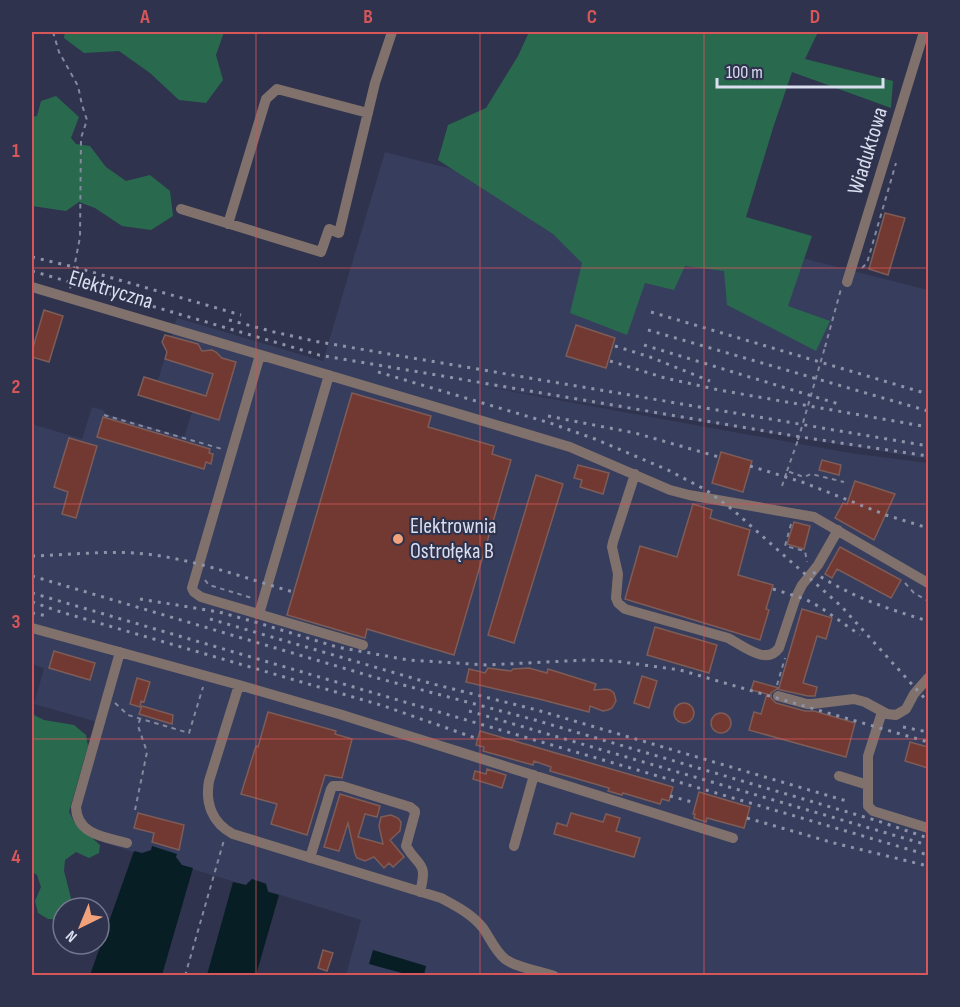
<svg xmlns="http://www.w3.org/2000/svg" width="960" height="1007" font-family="'Sofia Sans Condensed',sans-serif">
	<rect width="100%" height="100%" fill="#2f334d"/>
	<path fill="#373d5d" d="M385,152l543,138v169l-464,-76 386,70 78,10v512h-582l15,-55 -93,-29 -2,-8 -14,-4 -7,6 -63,-19 -6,-8v-3l-24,-7 -1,4 -9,3 -77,-25 32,-108 -63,-18 10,-36 -12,-4v-240l50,15 10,-32 11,3 3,4 78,23 8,-25 -54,-17 5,-19 15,4 19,-62 146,43z"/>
	<path fill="#296a4f" d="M65,32h159l-8,23 7,25 -17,23 -27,-3 -29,-27 -31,-22 -35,2 -20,-15z
		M529,32h289l-13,27 88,22 -2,27 -99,-36 -19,56 -27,89 66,19 -24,70 42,15 -14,30 -89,-46 -3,-34 -39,-5 -11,24 -29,-7 -18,52 -57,-22 12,-50 -29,-29 -115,-74 10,-35 38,-17 32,-52z
		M56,96l23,21 -8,21 5,6 14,2 16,21 20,14 24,-6 20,16 3,25 -22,14 -29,-4 -27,-18 -16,-6 -13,9 -34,-5v-89l5,-1 4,-15z
		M32,714l12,6 30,5 12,10 2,11 -19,66 5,10 26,23 -1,8 -10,5 -13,-6 -11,8 -1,11 9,35 -1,2h-9v12l-15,-1 -10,-6 -3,-12 6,-14 -4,-12 -5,-3z"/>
	<path fill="#061e24" d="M152,846l25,8 -1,3 6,8 11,3 -31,107h-72l44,-124 8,2 9,-3z
		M252,879l14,5 2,8 11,3 -23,80h-49l26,-93 13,3z
		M373,950l53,16 -2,9h-15l-40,-11z"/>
	<path fill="#713932" stroke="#7e5c57" stroke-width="1.5" d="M885,213l20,5 -17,57 -19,-6z
		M44,310l19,6 -14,46 -17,-5v-6z
		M576,325l39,13 -9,30 -40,-12z
		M165,335l33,9 4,7 10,-1 4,2 6,6 14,4 -17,58 -81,-25 6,-18 62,19 7,-22 -48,-15 2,-7 -5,-10z
		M352,393l79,23 -3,11 66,19 -2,8 19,6 -57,195 -87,-26 -2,9 -78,-23z
		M103,417l107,32 -1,4 4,1 -2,10 -5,-2 -2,7 -107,-32z
		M69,438l28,8 -21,72 -14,-4 6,-22 -14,-5z
		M721,452l31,9 -9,31 -31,-9z
		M822,460l19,5 -2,10 -20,-5z
		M578,465l31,8 -6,21 -23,-7 2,-7 -8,-2z
		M536,475l27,9 -49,159 -26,-8z
		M855,481l40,13 -21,46 -39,-22 8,-15 4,1z
		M693,504l19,6 -2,8 40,12 -12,45 35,10 -7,24 3,1 -9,30 -135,-41 15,-53 37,11z
		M794,522l16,4 -6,23 -17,-5z
		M840,547l61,33 -10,18 -54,-29 -5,9 -7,-4z
		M802,609l30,9 -6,21 -9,-3 -14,47 14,4 -2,9h-7l-31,-7 -6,4v5l5,5 29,8h9l41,12 -9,34 -97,-27 5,-18 7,2 6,-20 -16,-4 3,-9 25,7z
		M655,627l62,18 -8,28 -62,-18z
		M54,651l41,12 -5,17 -41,-12z
		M488,668l23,3 2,-2 16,-1 18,5 1,-4 48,15 -2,6 12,-1 4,1 4,3 2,8 -4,7 -4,2 -5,1 -13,-5 -1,6 -50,-13 -73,-17 3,-13 16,4z
		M642,676l15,5 -8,27 -15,-5z
		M137,678l13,4 -6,20 -3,-1 -1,6 -10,-3z
		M674 713a10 10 0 1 1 20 0a10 10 0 1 1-20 0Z
		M142,706l31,9 -1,9 -33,-10z
		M268,712l68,19 -1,3 17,5 -10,39 -17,-3 -18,60 -36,-11 6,-20 -36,-10 15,-48 2,1z
		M711 723a10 10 0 1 1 20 0a10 10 0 1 1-20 0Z
		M480,731l193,56 -4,14 -7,-2 -2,5 -37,-11 -1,2 -14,-4 1,-3 -59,-17 1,-4 -17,-6 -1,4 -50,-14 1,-4 -8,-2z
		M910,742l18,5v21l-23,-7z
		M487,769l19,6 -4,13 -29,-9 2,-8 11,3z
		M699,792l51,15 -6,21 -37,-10 -1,4 -12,-4 1,-4h-2z
		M340,794l40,12 -3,11 -12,-3 -7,23 25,7 -4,-18 2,-9 10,-2 7,3 3,4 -1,9 -10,9 14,17 -11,10 -4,-4 -5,5 -10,-11 -9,4 -8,-3 -2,-4 -7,-31 -9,28 -15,-4z
		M138,813l46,12 -5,25 -27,-8 2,-9 -20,-5z
		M571,813l32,9 3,-8 14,4 -4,13 24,7 -6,19 -80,-23 3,-11 10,3z
		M323,950l10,3 -6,18 -9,-3z"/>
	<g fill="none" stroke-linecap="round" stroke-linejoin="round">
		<path stroke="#85899e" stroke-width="2" stroke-dasharray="4.5 4.5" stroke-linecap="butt" d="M53,32l6,20 19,34 4,19 5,15 -6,18 -1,99 -10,52
			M862,268l5,-5 29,-100
			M825,347l16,-58
			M104,415l118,34
			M787,471l11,-31
			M782,486l5,-15 17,6 7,-3 33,8
			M791,524l-6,22 20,5 2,11
			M205,580l4,5 43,13
			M905,583l9,10 14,8
			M777,685l8,-27
			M115,703l13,12 61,18 14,-46
			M135,810l12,-58 -9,-26 2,-7
			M185,976l39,-136"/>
		<path stroke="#80716c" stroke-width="10" d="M181,209l140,43 8,-23 10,4 36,-150 17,-51
			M228,224l38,-125 11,-10 91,24
			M847,282l77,-250
			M32,287l538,160 100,43 19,5 125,22 114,66
			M260,355l-68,233 2,4 7,5 162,48
			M635,474l-22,68 -1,5 6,27 -2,24 2,5 7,6 103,29c14,7 38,28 51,10l17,-51 6,-12 16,-20 20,-35
			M259,614l70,-239
			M32,628l207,57 100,29 394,124
			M120,652l-44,155c1,28 29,30 51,36
			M239,685l-30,96c-4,22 3,42 24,53l208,64c15,8 31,16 42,30 7,10 12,23 22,31 12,9 35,12 49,17
			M778,696l29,8h5l42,-5 11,3 22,12 9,1 10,-6 8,-15 14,-16
			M882,712l-14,44v50l5,5 55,17
			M839,776l29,9
			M514,846l20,-71
			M310,858l21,-69 2,-3h9l68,21 5,4v2l-9,33c13,22 22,15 14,46"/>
		<path stroke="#8f93a8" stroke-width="3" stroke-dasharray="3 6" stroke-linecap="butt" d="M32,257l42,10 167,48
			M32,271l287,84 475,81 134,20
			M651,312l277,82
			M229,320l45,12 45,10 609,104
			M648,330l280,81
			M644,345l198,60
			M615,346l35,11 60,24
			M610,361l55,17 54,12 209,37
			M378,372l172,51 45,16 73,31 38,20 27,20 109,97 86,95
			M548,416l87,17 84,24
			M750,466l52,16 84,33 42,13
			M32,556c38,-1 76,-6 114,-2 51,6 99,24 147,38
			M813,572c39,25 72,36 115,49
			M32,576l345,102 158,42 343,101 50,17
			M773,589l32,10 15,8 40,28
			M32,593l896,262
			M140,599l79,13 36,10 82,25 71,13 79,5 99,-5 29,1 65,9 248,72
			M32,602l29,10 323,94 94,33
			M32,613l16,3
			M210,619l223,65 104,26 313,92
			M469,711l455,133
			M903,727l25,5
			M670,796l26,7
			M747,818l87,25 94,23"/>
		<path stroke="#85899e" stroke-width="2" stroke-dasharray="4.5 4.5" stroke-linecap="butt" d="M798,440l27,-93"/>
	</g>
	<path fill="none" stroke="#d7565a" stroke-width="1.5" stroke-opacity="0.55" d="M256,32v944M480,32v944M704,32v944M32,268h896M32,504h896M32,739h896"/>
	<circle fill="#f1a27b" stroke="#2f334d" stroke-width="2" cx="398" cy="539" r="6"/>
	<g text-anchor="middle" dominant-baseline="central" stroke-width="4.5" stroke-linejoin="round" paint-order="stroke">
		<g font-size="22" fill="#dadeef" stroke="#2f334d">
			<text transform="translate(868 151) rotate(-73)">Wiaduktowa</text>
			<text transform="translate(111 290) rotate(17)">Elektryczna</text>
		</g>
		<g font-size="22" fill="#dadeef" stroke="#2f334d" text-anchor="start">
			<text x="410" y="526">Elektrownia<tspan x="410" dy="25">Ostrołęka B</tspan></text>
		</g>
	</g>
	<rect width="960" height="1007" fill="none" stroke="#2f334d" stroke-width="66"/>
	<g transform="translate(81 926) rotate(223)"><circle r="28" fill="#2f334d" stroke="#73778e" stroke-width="1.5"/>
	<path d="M0-4.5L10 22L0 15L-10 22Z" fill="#f1a27b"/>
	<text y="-9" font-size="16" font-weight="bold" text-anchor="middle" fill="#dadeef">N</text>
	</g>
	<path d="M717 78v9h166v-9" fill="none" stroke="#dadeef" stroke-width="3"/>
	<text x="726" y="78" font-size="18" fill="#dadeef" stroke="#2f334d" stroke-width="4.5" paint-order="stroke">100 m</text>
	<rect x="33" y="33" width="894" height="941" fill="none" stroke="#d7565a" stroke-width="2"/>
	<g font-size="20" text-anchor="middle" font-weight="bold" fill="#d7565a">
		<text x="145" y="23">A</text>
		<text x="368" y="23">B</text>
		<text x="592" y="23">C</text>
		<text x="815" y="23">D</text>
		<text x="16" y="157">1</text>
		<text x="16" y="393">2</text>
		<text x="16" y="628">3</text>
		<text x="16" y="863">4</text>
	</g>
</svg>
